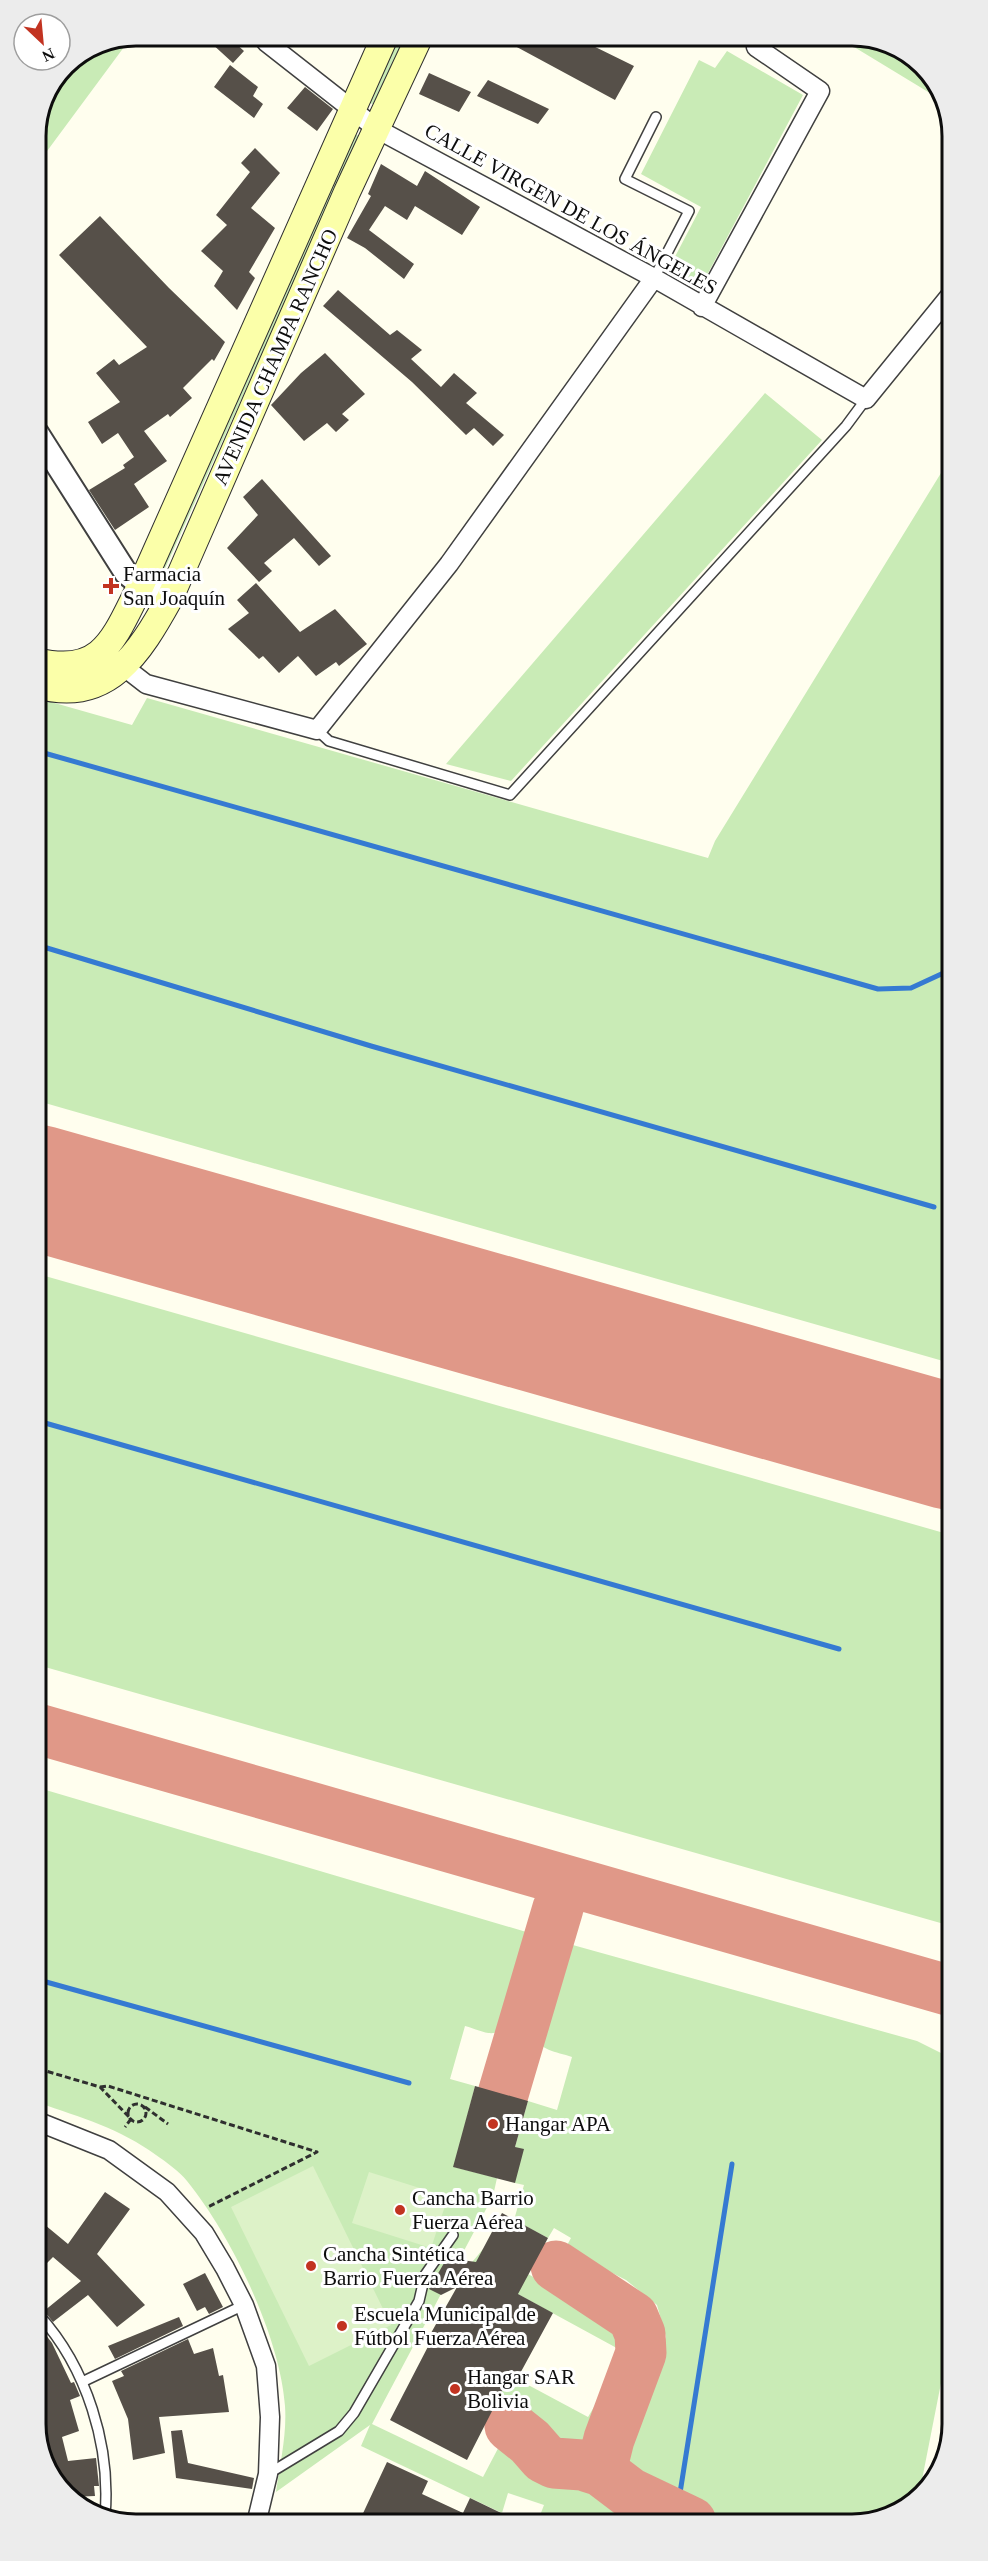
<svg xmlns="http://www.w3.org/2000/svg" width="988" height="2561" font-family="'Times New Roman',serif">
	<rect width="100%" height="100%" fill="#fffeee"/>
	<path fill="#c9ebb6" d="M836,36h23l59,25 25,40z
		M394,41h9l-30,63 -7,-2z
		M98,43h29l-91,123v-36l30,-65z
		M727,51l76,44 -104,195 -32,-18 34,-65 -60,-33 58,-114 16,8z
		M353,134l7,2 -197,437 -7,-3z
		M765,393l57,47 -311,341 -65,-17z
		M949,460l1,903 -912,-262 -1,-403 95,27 15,-27 561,160 7,-17z
		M38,1274l913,261v391l-913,-261z
		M39,1788l494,146 -24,88c-13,19 -26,9 -44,4l-15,53 25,7 -21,81 43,11 -4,18 -121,228 111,53 21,-40 17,6 29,29 26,4 26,10 71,36 -136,1 7,-18 -36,-12 -6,20 -141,-67 9,-21 -94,67c4,-28 11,-58 9,-86 -5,-70 -54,-171 -98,-225 -8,-10 -21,-19 -31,-26 -35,-26 -76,-38 -117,-52z
		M562,1942l355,99 34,17 1,269 -33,168 -41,26 -162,1 -88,-40 -7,-10 -5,-15 50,-120 -9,-32 -31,-25 -61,-31 6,-11 -17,-10 -6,10 -34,-18 10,-35 -9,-2v-36l13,-46 29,9 15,-53c-16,-6 -35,-5 -36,-26z
		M483,2249l63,35 3,-6c17,10 73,36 79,52 4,8 -1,15 -4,22l-156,-85z
		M517,2379l71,38 12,-20 12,7 -21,54 -33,-2 -12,-6 -21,-24 -12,-6 6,-13 -20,-10 8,-17z"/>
	<path fill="#ddf2c8" d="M313,2166l78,159 -82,41 -78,-159z
		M369,2172l79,25 -17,51 -79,-25z"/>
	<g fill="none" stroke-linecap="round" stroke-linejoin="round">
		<path stroke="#357ad2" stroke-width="5" d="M37,751l841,238 33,-1 39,-18
			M37,945l334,101 563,161
			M38,1421l801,228
			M39,1980l370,103
			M680,2493l52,-329"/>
		<path stroke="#e09888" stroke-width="51" d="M38,1729l913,262
			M503,2094l55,-186
			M556,2266l77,51 7,17 1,19 -32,86 -8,32 29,22 61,29
			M510,2426l20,16 14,16 10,5 28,2 19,6"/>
		<path stroke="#e09888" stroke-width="126" d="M38,1188l913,259"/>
	</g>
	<path fill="#565049" d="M579,39l55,27 -19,34 -111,-60z
		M210,42h24l10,9 -11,12z
		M230,65l28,22 -5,9 10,8 -9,14 -40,-31z
		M429,73l42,19 -12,20 -40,-18z
		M488,80l61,29 -11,15 -61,-28z
		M305,87l28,22 -16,22 -30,-23z
		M255,148l25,25 -29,35 24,20 -26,44 6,6 -18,32 -23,-24 9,-15 -22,-20 26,-26 -11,-10 34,-43 -9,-9z
		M381,164l36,22 8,-15 55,36 -18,28 -47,-29 -8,14 -22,-14 -16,24 45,34 -10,15 -39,-31 -18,-10 24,-42 -3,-2z
		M100,216l69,72 56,54 -11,19 -2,-2 -29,29 9,10 -22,19 -2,-3 -24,17 23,30 -33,23 15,23 -34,23 -26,-40 36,-22 -2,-3 11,-8 -16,-24 -16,11 -14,-22 32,-20 -24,-29 18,-14 5,6 28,-18 -88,-92z
		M338,290l52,45 7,-5 25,20 -11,9 30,28 13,-14 23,20 -11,10 38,32 -11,11 -19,-18 -8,7 -54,-53 -89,-76z
		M325,353l40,41 -23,20 7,6 -13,12 -9,-9 -23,18 -33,-36 30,-32z
		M262,479l69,77 -12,10 -25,-28 -30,25 8,8 -13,11 -32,-34 31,-33 -15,-18z
		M256,583l44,49 35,-23 32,35 -28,22 -3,-4 -20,14 -18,-20 -19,17 -16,-17 -4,3 -31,-30 21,-16 -12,-13z
		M475,2086l53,15 -13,46 9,2 -9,34 -62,-16z
		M105,2192l25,17 -33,45 48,51 -28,22 -29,-32 -35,27 -9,-11 37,-30 -28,-24 -14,14v-51l29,24z
		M502,2213l46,25 -30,56 35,19 -36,66 -7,-3 -43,84 -77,-40 44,-85 -3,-2 26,-46 -16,8 -12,-6 18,-31 29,4z
		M205,2273l18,34 -14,7 -4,-7 -8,4 -14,-27z
		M179,2317l4,9 -68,33 -7,-13z
		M39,2326l13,17 19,40 3,-1 6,14 -10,4 9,31 -17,6 6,24 28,-3 3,28h-5l1,10 -25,1 -31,-46z
		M188,2339l6,15 19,-6 6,28 4,-1 6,37 -70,5 6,36 -32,7 -5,-41 -16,-38 12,-5 -3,-5z
		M182,2430l6,33 66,15 -2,11 -76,-11 -5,-47z
		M387,2462l41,19 -6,13 41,19 7,-15 52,25 -164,1z"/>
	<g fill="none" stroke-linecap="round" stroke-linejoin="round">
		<defs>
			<path id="service" d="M654,278l35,-67 -64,-32 31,-62
				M317,730l12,11 181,54 336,-369 20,-27
				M39,2315c48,53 72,131 66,201
				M82,2382l162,-77
				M268,2474l71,-43 15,-18 65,-112 6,-26 28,-40"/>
			<path id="minor" d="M266,42l111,87 277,149 212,121 83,-102
				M702,307l118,-216 -64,-44 5,-10
				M115,660l31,24 171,46 132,-166 205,-286
				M39,2122l70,28 58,42 37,41 21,35 19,37 22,61 4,51 -2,57 -12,50"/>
			<path id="tertiary" d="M37,433l89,140 15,12 29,13"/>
			<path id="secondary" d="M37,661c67,17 78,-26 104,-76l242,-544
				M37,685c71,21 103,-33 133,-87l177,-406 71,-152"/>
		</defs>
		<use href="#service" stroke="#404040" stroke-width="12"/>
		<use href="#minor" stroke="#404040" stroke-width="21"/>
		<use href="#tertiary" stroke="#404040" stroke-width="26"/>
		<use href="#secondary" stroke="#2f2f2f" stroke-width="28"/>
		<path stroke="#2f2f2f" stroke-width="3" stroke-dasharray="6 3" stroke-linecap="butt" d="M39,2069l61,18 31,32 -6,8
			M100,2087l8,-1 209,66 -109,55
			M128 2113a9 9 0 1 1 18 0a9 9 0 1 1-18 0Z
			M145,2107l23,17"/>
		<use href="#service" stroke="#fff" stroke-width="9"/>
		<use href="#minor" stroke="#fff" stroke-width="18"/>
		<use href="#tertiary" stroke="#fff" stroke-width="22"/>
		<use href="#secondary" stroke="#fbffa9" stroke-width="26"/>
	</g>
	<g fill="#c23321" stroke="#fff" stroke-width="2">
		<path d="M108 577h6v6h6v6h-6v6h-6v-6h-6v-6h6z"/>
		<circle cx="493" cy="2124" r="6"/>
		<circle cx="400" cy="2210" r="6"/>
		<circle cx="311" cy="2266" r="6"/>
		<circle cx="342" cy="2326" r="6"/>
		<circle cx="455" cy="2389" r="6"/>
	</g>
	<g text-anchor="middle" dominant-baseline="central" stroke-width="6" stroke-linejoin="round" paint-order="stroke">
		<g font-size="21" fill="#0d0d0d" stroke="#fff">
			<text transform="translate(571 209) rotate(29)">CALLE VIRGEN DE LOS ÁNGELES</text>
			<text transform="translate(275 357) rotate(-66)">AVENIDA CHAMPA RANCHO</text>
		</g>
		<g font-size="21" fill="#0d0d0d" stroke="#fff" text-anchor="start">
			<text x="123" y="574">Farmacia<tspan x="123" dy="24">San Joaquín</tspan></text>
			<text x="505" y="2124">Hangar APA</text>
			<text x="412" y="2198">Cancha Barrio<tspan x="412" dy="24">Fuerza Aérea</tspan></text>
			<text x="323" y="2254">Cancha Sintética<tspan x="323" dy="24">Barrio Fuerza Aérea</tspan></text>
			<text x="354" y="2314">Escuela Municipal de<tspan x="354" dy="24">Fútbol Fuerza Aérea</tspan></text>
			<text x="467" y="2377">Hangar SAR<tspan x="467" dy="24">Bolivia</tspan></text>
		</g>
	</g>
	<path d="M0 0H988V2561H0ZM136 46H852A90 90 0 0 1 942 136V2424A90 90 0 0 1 852 2514H136A90 90 0 0 1 46 2424V136A90 90 0 0 1 136 46Z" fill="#ececec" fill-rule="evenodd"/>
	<path fill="none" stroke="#0d0d0d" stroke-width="3" d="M136 46H852A90 90 0 0 1 942 136V2424A90 90 0 0 1 852 2514H136A90 90 0 0 1 46 2424V136A90 90 0 0 1 136 46Z"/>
	<g transform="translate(42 42) rotate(154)"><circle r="28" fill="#ffffff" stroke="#9e9e9e" stroke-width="1.5"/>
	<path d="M0-4.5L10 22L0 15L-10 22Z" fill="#c23321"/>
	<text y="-9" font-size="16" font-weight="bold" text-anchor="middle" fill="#0d0d0d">N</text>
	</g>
</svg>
